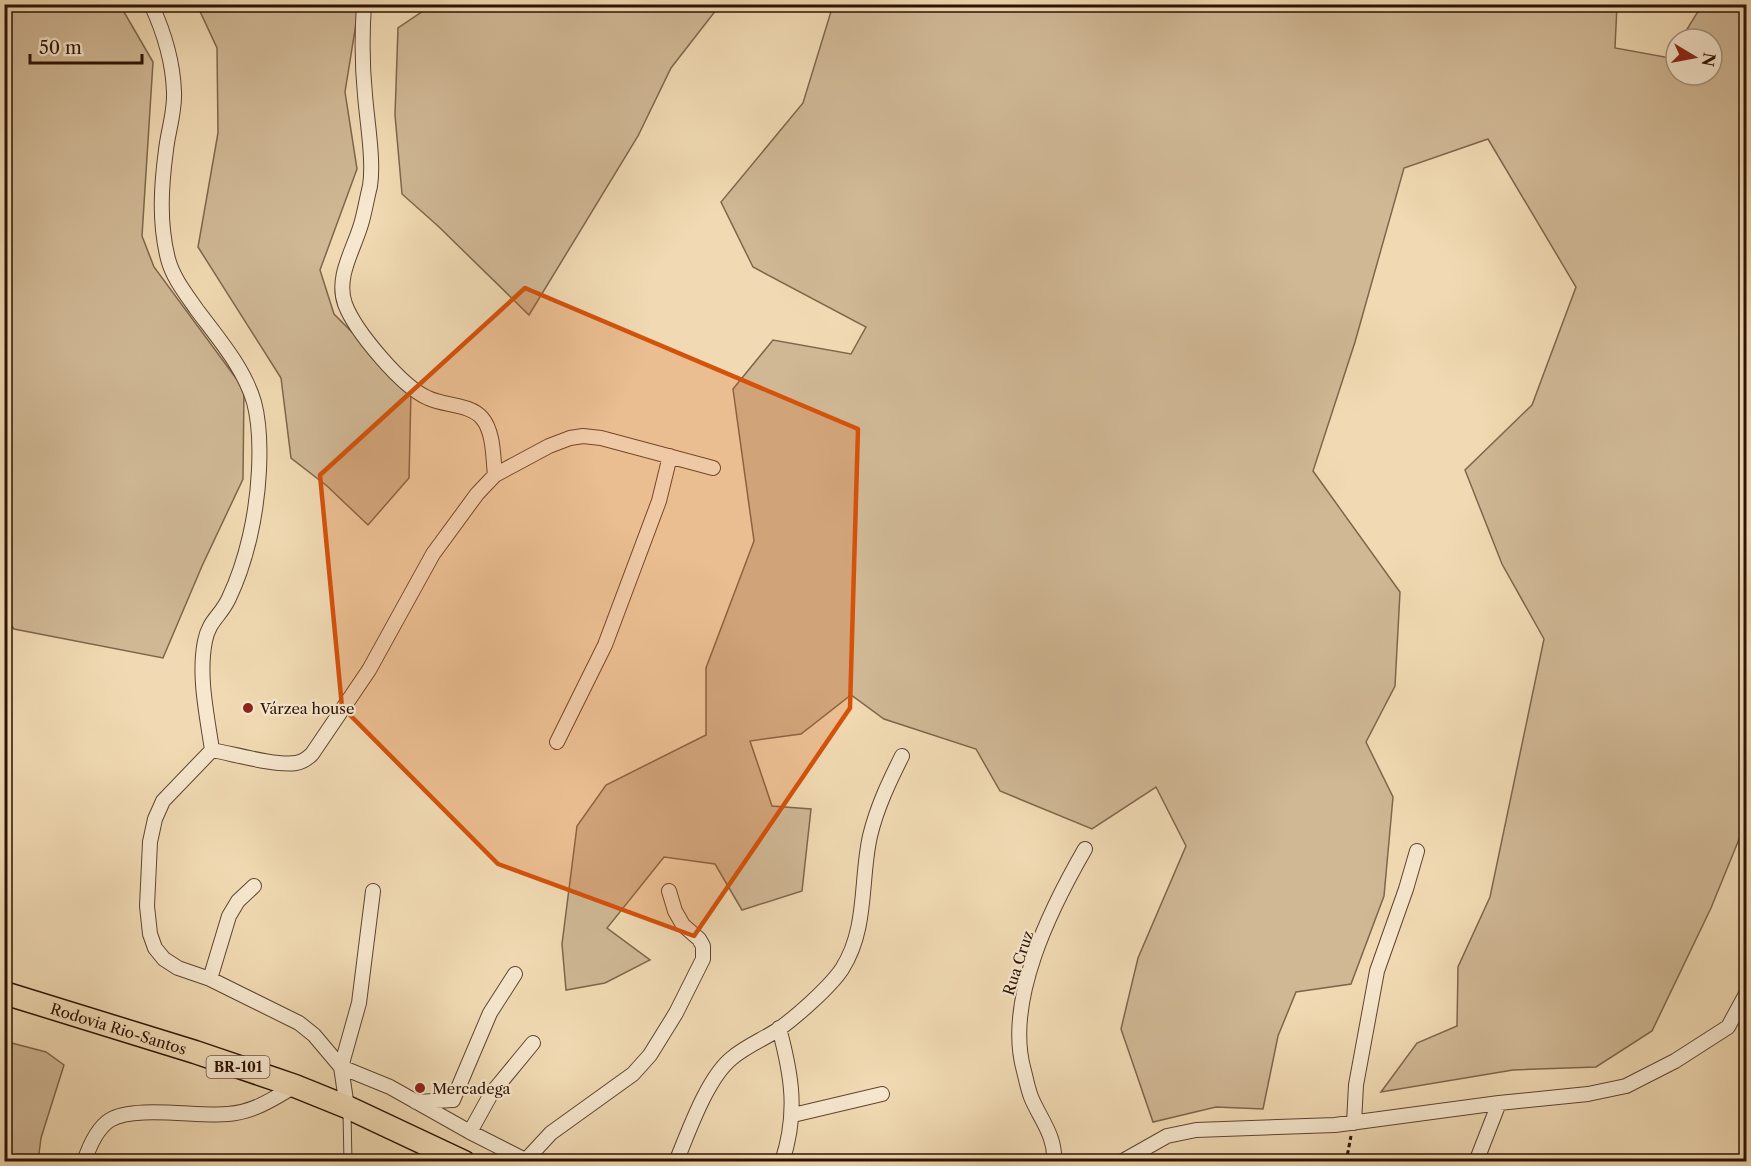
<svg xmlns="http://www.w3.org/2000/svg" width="1751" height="1166" font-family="'Libre Caslon Text',serif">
	<rect width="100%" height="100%" fill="#f1dab3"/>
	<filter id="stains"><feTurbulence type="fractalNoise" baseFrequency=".00333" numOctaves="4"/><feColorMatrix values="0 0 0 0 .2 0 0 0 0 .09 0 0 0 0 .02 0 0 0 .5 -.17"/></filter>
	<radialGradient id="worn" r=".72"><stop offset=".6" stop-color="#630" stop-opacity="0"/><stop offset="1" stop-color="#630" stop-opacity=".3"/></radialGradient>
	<path fill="#d0b895" stroke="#7e664c" stroke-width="1.5" d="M4,5h116l33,57 -11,174 12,31 90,122 -1,90 -41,87 -39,92 -149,-29 -9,-12z
		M197,5h162l-14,87 12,77 -37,101 14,44 77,77 -2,87 -41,47 -41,-39 -36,-28 -10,-80 -83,-131 20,-114 -1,-85z
		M432,5h288l-49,63 -33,68 -109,179 -91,-89 -36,-32 -7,-79 3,-87z
		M833,5h784l-2,43 55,10 6,-10v27h36v-36h-31l16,-26 11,-8h38v817l-35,86 -59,123 -56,36 -83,3 -132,22 36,-49 40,-17 1,-59 32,-70 54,-258 -42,-75 -37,-94 67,-65 44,-118 -88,-148 -84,29 -49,174 -42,129 87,121 -5,94 -29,56 27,55 -9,99 -33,88 -55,8 -18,44 -15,73 -47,-2 -63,15 -32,-93 17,-71 48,-112 -30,-59 -64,42 -92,-38 -24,-42 -92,-30 -33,-24 -50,39 -51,7 22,65 39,3 -9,82 -60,19 -27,-46 -51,-7 -57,71 43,32 -45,23 -39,7 -4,-46 15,-118 29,-41 100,-50v-67l48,-127 -21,-152 40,-49 78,14 15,-27 -113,-60 -32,-65 82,-99z
		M4,1041l42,11 18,13 -23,73 -3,23h-33z"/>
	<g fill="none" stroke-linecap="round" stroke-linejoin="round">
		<defs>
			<path id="service" d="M347,1113l1,49"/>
			<path id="minor" d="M151,4c13,28 22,57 23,88 1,20 -6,39 -8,58 -5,37 -7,73 2,109 5,19 18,35 29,51 21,28 47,58 57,92 6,22 6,47 5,68 -2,43 -12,90 -30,128 -8,18 -20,22 -24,43 -7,35 2,74 7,109
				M364,4c-2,30 -2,61 1,91 2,26 9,66 5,91 -3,12 -5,24 -8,35 -7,27 -27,55 -17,83 10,27 57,83 83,94 17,8 42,6 54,20 12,14 11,40 13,57
				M557,742l48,-97 54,-144 11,-45
				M212,750c22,4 63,16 84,13 7,-1 11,-4 16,-9l57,-84 64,-116 44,-60 18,-19 54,-29 21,-8 13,-2 18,2 112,30
				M212,750l-49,51 -8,18 -5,23 -3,64 3,28 5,14 9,11 14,9 32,11 89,44 15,12 27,32 6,40
				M373,891l-14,112 -18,64 49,20 80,45 59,30
				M210,979l19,-63 9,-15 16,-15
				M779,1028c13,48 19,85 3,134
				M416,1102l37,-2 37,-87 25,-39
				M793,1115l89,-21
				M1354,1123l2,-38 21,-114 29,-82 11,-38
				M470,1132l21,-38 42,-51
				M526,1160l25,-27 82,-59 17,-19 26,-42 27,-54v-13l-4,-7 -16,-14 -8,-14 -6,-20
				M84,1162c5,-15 13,-34 26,-42 24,-15 88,-3 118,-6 26,-2 45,-15 67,-28
				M676,1162c13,-31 31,-84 56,-104 14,-12 32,-19 47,-29 18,-13 51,-42 63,-60 26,-41 18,-88 28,-133 7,-29 19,-54 32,-80
				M1054,1162c2,-26 -14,-43 -23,-65 -3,-8 -5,-18 -7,-26 -20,-70 27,-163 61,-222
				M1121,1162l46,-26 29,-6 139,-5 164,-22 89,-9 38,-8 49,-25 53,-34 18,-33
				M1476,1162l23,-59"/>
			<g id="trunk">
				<path id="s1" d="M4,993l191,59 100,34 52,21 117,55"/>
			</g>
		</defs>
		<use href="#service" stroke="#5d4530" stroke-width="9"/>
		<use href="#minor" stroke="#5d4530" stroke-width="16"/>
		<use href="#trunk" stroke="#2c1304" stroke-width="25"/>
		<path stroke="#2c1304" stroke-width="3" stroke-dasharray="4.5 3" stroke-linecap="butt" d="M1346,1162l5,-26"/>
		<use href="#service" stroke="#f6e7ce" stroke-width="7"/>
		<use href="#minor" stroke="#f6e7ce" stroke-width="14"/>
		<use href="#trunk" stroke="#f1dab3" stroke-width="22"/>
	</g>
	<path fill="#d5520b" fill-opacity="0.2" stroke="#d5520b" stroke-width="4.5" stroke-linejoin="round" d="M525,288l333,141 -8,279 -156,228 -196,-72 -156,-157 -22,-232z"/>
	<g fill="#8f2418" stroke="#f6e7ce" stroke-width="2">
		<circle cx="248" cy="708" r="6"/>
		<circle cx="420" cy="1088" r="6"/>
	</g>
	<g text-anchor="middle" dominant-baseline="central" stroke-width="4.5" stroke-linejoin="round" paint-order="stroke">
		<rect fill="#f6e7ce" stroke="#695341" stroke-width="1.5" x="206.5" y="1056" width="63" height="22" rx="4.5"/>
		<g font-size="14" font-weight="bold" fill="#2c1304">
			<text x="238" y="1067">BR-101</text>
		</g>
		<g font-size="15" fill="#2c1304" stroke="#f6e7ce" text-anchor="start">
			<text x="260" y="708">Várzea house</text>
			<text x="432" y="1088">Mercadega</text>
		</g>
		<g font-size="15" fill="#2c1304" stroke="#f6e7ce">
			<text transform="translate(1018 963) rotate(-72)">Rua Cruz</text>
			<text stroke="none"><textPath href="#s1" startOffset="120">Rodovia Rio-Santos</textPath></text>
		</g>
	</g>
	<rect width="1751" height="1166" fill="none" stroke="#f1dab3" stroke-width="24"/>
	<rect x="6" y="6" width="1739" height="1154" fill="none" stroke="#2c1304" stroke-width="3"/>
	<rect x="12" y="12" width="1727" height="1142" fill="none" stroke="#2c1304" stroke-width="1.5"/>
	<g transform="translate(1694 57) rotate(100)"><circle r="28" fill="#f6e7ce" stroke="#a5927d" stroke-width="1.5"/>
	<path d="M0-4.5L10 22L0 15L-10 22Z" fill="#8f2418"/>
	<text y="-9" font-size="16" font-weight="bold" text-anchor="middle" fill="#2c1304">N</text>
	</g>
	<path d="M30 54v9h112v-9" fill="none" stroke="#2c1304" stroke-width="3"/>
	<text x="39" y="54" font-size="18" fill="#2c1304" stroke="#f6e7ce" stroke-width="4.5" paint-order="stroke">50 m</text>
	<rect width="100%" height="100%" filter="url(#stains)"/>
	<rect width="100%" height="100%" fill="url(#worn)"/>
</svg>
